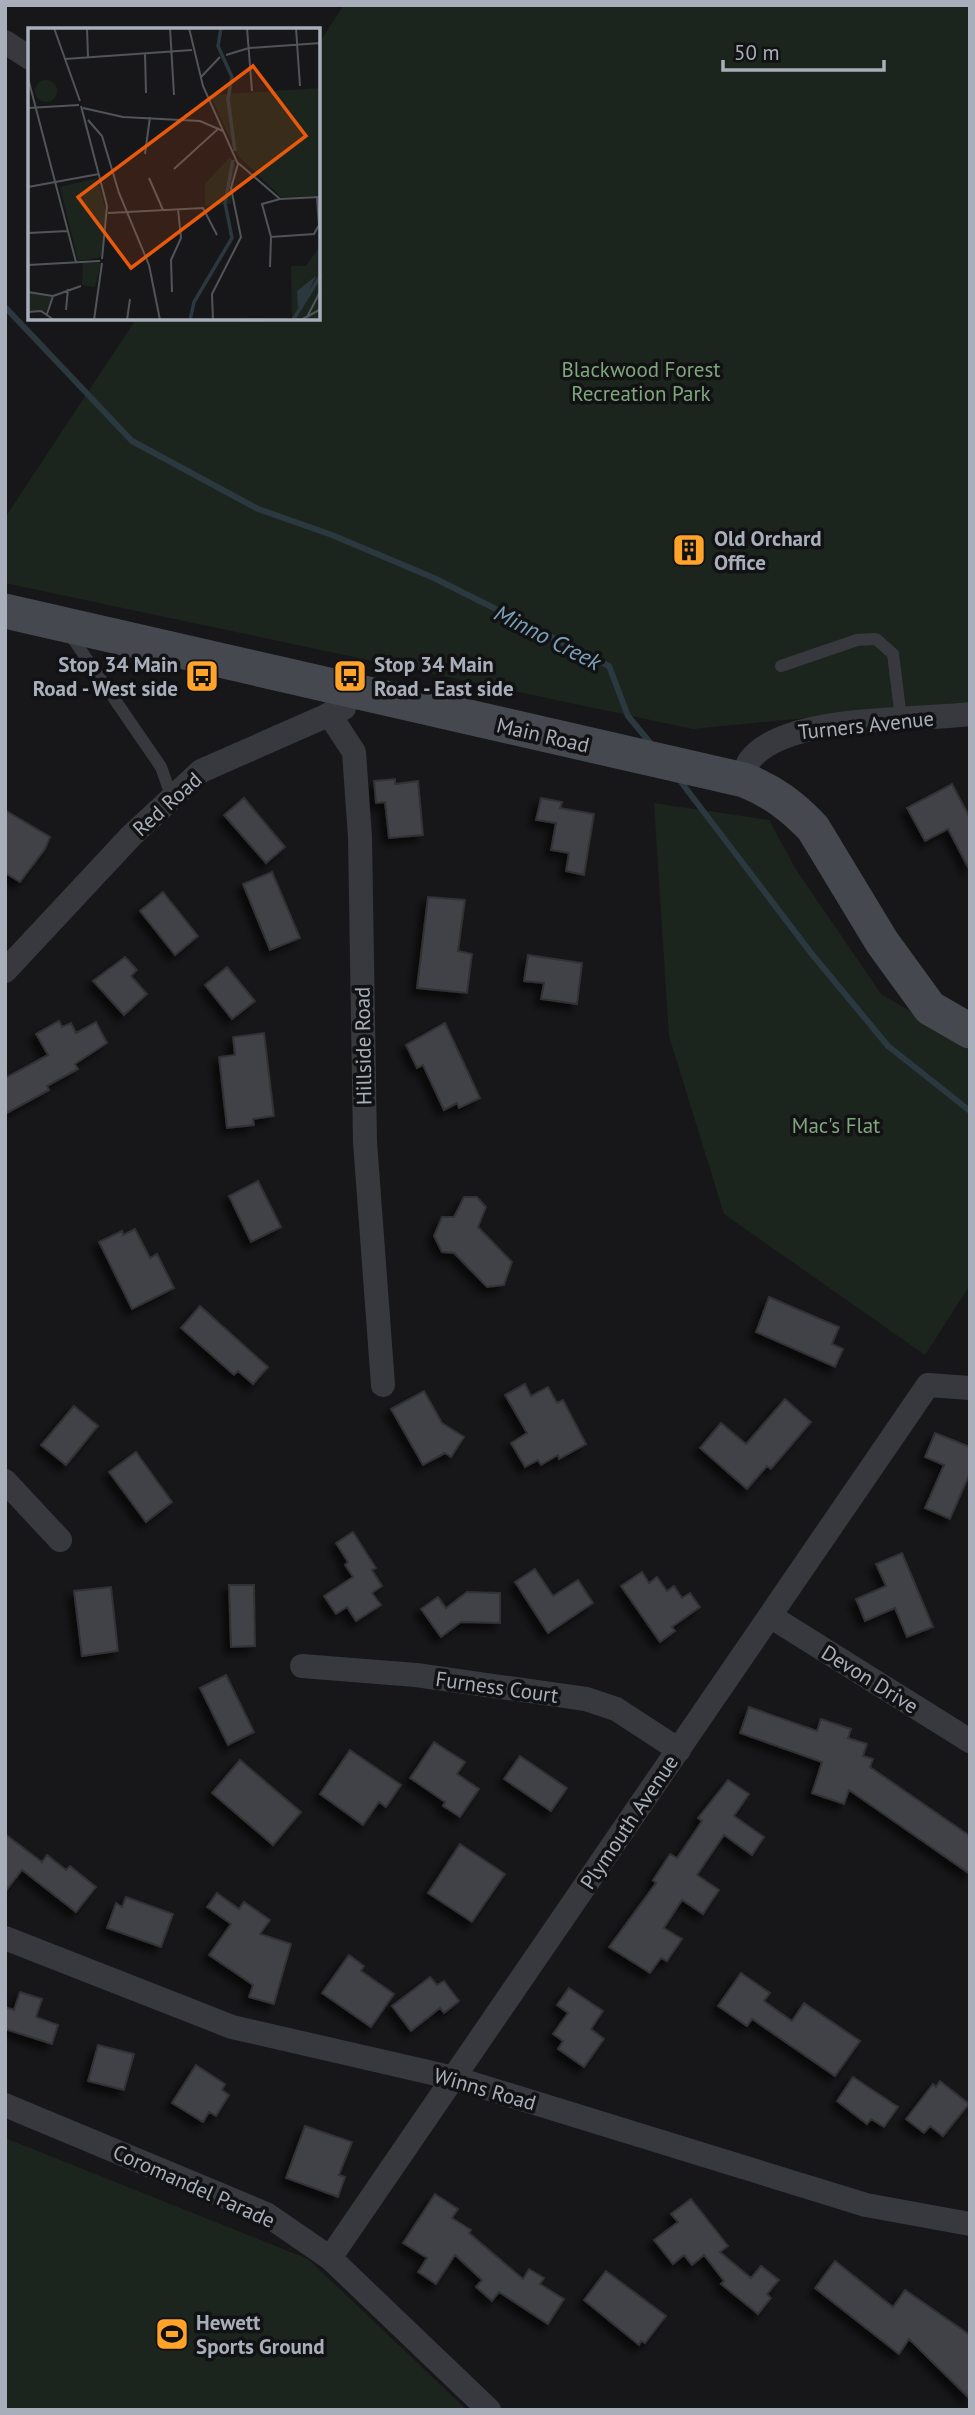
<svg xmlns="http://www.w3.org/2000/svg" width="975" height="2415" font-family="'PT Sans',sans-serif">
	<defs>
		<filter id="shadow"><feDropShadow dx="-6" dy="6" stdDeviation="3.5" flood-color="#0009"/></filter>
	</defs>
	<rect width="100%" height="100%" fill="#171719"/>
	<path fill="#1c251d" d="M344,5h626v697l-277,27 -688,-146v-65l131,-199 182,-1 1,-275z
		M654,803l115,17 26,48 86,126 89,52v239l-45,70 -201,-141 -55,-178z
		M5,2138l303,121 159,151h-462z"/>
	<g fill="none" stroke-linecap="round" stroke-linejoin="round">
		<path stroke="#2b383f" stroke-width="6" d="M5,307l127,134 126,68 74,26 102,43 175,88 19,50 24,29
			M678,778l133,175 77,93 82,65"/>
	</g>
	<path fill="#414246" stroke="#313135" stroke-width="2" filter="url(#shadow)" d="M395,779v5l23,-3 5,54 -34,3 -4,-36 -9,1 -2,-22z
		M952,784l18,34v53l-22,-42 -23,12 -18,-33z
		M244,798l41,49 -19,16 -42,-48z
		M541,798l21,4 -2,6 34,6 -10,61 -18,-4 3,-18 -18,-3 5,-27 -20,-3z
		M5,810l45,27 -5,12 -25,33 -15,-9z
		M272,872l28,66 -30,12 -27,-66z
		M163,892l35,44 -23,19 -35,-44z
		M428,897l37,3 -7,51 14,3 -5,39 -50,-5z
		M528,955l54,8 -5,41 -36,-5 3,-16 -20,-2z
		M125,957l12,13 -6,6 16,18 -23,21 -31,-34z
		M227,967l28,34 -23,18 -27,-34z
		M59,1021l3,6 9,-4 5,10 20,-11 11,21 -32,21 3,5 -31,17 2,4 -44,24v-36l43,-23 -12,-21z
		M445,1023l35,75 -21,10 -2,-5 -13,7 -21,-45 -6,3 -11,-23z
		M264,1033l10,83 -21,3 1,6 -27,3 -8,-71 16,-2 -2,-18z
		M258,1181l23,46 -30,15 -22,-46z
		M464,1197h13l9,10 -8,20 34,35 -8,23 -17,2 -33,-34 -12,-1 -8,-16 8,-19h12z
		M135,1229l15,29 7,-4 17,34 -42,21 -33,-67 23,-11 1,4z
		M769,1297l70,30 -7,17 11,5 -8,18 -79,-35z
		M200,1306l68,61 -15,17 -15,-13 -4,4 -53,-47z
		M525,1384l6,12 17,-9 9,16 6,-3 23,44 -27,15 -1,-4 -17,10 -3,-5 -13,7 -14,-24 16,-10 -22,-38z
		M424,1391l18,32 22,14 -13,20 -6,-4 -22,12 -32,-56z
		M785,1399l26,23 -40,47 -4,-3 -20,23 -47,-41 21,-25 25,21z
		M74,1406l24,20 -32,39 -25,-20z
		M935,1433l35,14v26l-20,46 -25,-11 19,-43 -19,-8z
		M136,1452l36,50 -26,20 -37,-50z
		M353,1532l23,36 -4,2 10,16 -10,7 9,12 -25,16 -9,-14 -11,7 -12,-18 29,-19 -8,-12 3,-3 -12,-19z
		M902,1553l31,74 -26,10 -12,-29 -30,13 -9,-22 30,-13 -10,-22z
		M535,1569l18,27 25,-16 15,23 -45,30 -33,-51z
		M642,1572l7,11 8,-6 10,14 7,-5 8,12 8,-5 10,14 -28,20 3,4 -15,11 -39,-56z
		M229,1585h25l1,61 -24,1z
		M111,1587l7,64 -36,5 -8,-65z
		M467,1592l33,1v30l-39,-1 -20,15 -20,-28 17,-12 8,11z
		M226,1675l28,57 -26,13 -28,-57z
		M749,1707l68,24 4,-12 30,10 -3,9 19,6 -4,12 10,3 -3,8 100,69v38l-121,-84 -5,14 -32,-11 10,-31 -82,-29z
		M434,1742l31,20 -8,12 22,15 -19,28 -17,-11 2,-4 -35,-24z
		M350,1750l51,35 -15,22 -7,-5 -16,23 -43,-31z
		M520,1756l47,32 -16,23 -47,-32z
		M240,1760l61,52 -28,33 -61,-52z
		M728,1780l21,14 -15,22 30,21 -12,18 -28,-20 -27,40 22,15 -16,24 -21,-14 -18,28 18,11 -15,22 -6,-3 -11,15 -41,-26 47,-64 -3,-3 17,-26 7,4 25,-37 -4,-3z
		M5,1834l37,28 5,-7 19,15 4,-4 26,21 -20,25 -54,-42 -17,22z
		M460,1844l45,30 -33,48 -44,-29z
		M217,1893l22,16 5,-7 26,18 -10,14 31,10 -17,60 -25,-7 4,-12 -44,-30 22,-31 -24,-17z
		M126,1897l47,17 -12,33 -54,-19 9,-25 6,4z
		M349,1955l15,11 -3,5 33,23 -23,33 -49,-34z
		M741,1973l29,20 -6,8 28,20 12,-18 56,38 -25,35 -83,-57 -5,7 -29,-20z
		M430,1977l7,8 7,-4 15,20 -15,12 -4,-5 -29,23 -19,-25z
		M569,1988l34,23 -12,18 13,10 -20,28 -26,-18 5,-8 -10,-7 15,-21 -11,-8z
		M20,1992l22,7 -6,18 22,8 -6,19 -47,-15v-22l9,3z
		M98,2045l36,9 -10,36 -36,-9z
		M196,2065l29,19 -3,6 7,5 -13,21 -7,-4 -6,10 -31,-19z
		M853,2077l45,30 -14,20 -13,-8 -4,5 -30,-23z
		M940,2081l29,23 -26,32 -13,-10 -6,7 -18,-14 27,-35 3,3z
		M305,2126l47,16 -13,33 6,2 -7,20 -52,-19z
		M435,2194l23,15 -6,9 19,12 -2,3 54,46 6,-10 15,9 -4,6 24,15 -16,25 -49,-32 -7,9 -16,-14 6,-7 -27,-25 -19,29 -18,-12 9,-14 -24,-15z
		M691,2199l37,47 -8,6 31,26 10,-12 18,14 -12,14 4,4 -13,16 -37,-30 3,-3 -20,-26 -12,10 -8,-10 -11,9 -19,-24 24,-18 -7,-8z
		M835,2261l58,46 12,-17 65,45v64l-61,-60 -10,15 -84,-66z
		M606,2271l60,45 -21,27 -4,-2 -2,4 -55,-45z"/>
	<g fill="none" stroke-linecap="round" stroke-linejoin="round">
		<path stroke="#37393f" stroke-width="12" d="M69,633l92,134 11,31
			M781,666l76,-26 19,-1 17,15 8,64"/>
		<path stroke="#37393f" stroke-width="24" d="M5,42l25,16
			M329,714l25,38 6,85 5,305 18,243
			M744,780c1,-6 2,-15 6,-20 35,-46 165,-39 220,-46
			M5,971l126,-135 70,-65 143,-63
			M5,1481l55,59
			M770,1616l200,125
			M302,1666l114,9 170,24 30,10 63,41
			M5,1938l227,89 222,51 412,127 104,19
			M5,2105l261,109 64,44 159,152
			M330,2258l598,-873 42,3"/>
		<path stroke="#45484f" stroke-width="35" d="M5,611l739,169c28,11 48,26 69,48l69,114 48,66 40,23"/>
	</g>
	<defs>
		<symbol id="building-square" viewBox="-11 -11 22 22"><rect x="-9" y="-9" width="18" height="18" rx="4" fill="#ffa329" stroke="#121214"/><path d="M-4-6H4V6H1V3H-1V6H-4ZM-2.5-4.3h1.7v1.8h-1.7ZM.8-4.3h1.7v1.8H.8ZM-2.5-1h1.7V.8h-1.7ZM.8-1h1.7V.8H.8Z" fill="#111"/></symbol>
		<symbol id="bus-square" viewBox="-11 -11 22 22"><rect x="-9" y="-9" width="18" height="18" rx="4" fill="#ffa329" stroke="#121214"/><path d="M-5-6H5V4H4V6H2V4H-2V6H-4V4H-5ZM-3.5-4V0h7V-4ZM-3.5 1.2v1.5H-2V1.2ZM2 1.2v1.5H3.5V1.2Z" fill="#111"/></symbol>
		<symbol id="stadium-square" viewBox="-11 -11 22 22"><rect x="-9" y="-9" width="18" height="18" rx="4" fill="#ffa329" stroke="#121214"/><path d="M0-5a6.5 5 0 1 0 0 10a6.5 5 0 1 0 0-10ZM-3.5-1.8h7v3.6h-7Z" fill="#111"/></symbol>
	</defs>
	<g fill-rule="evenodd">
		<use href="#building-square" x="670" y="531" width="38" height="38"/>
		<use href="#bus-square" x="183" y="657" width="38" height="38"/>
		<use href="#bus-square" x="331" y="657" width="38" height="38"/>
		<use href="#stadium-square" x="153" y="2315" width="38" height="38"/>
	</g>
	<g text-anchor="middle" dominant-baseline="central" stroke-width="7" stroke-linejoin="round" paint-order="stroke">
		<g font-size="21" fill="#7ea77d" stroke="#121214">
			<text x="641" y="369">Blackwood Forest<tspan x="641" dy="24">Recreation Park</tspan></text>
			<text x="836" y="1125">Mac's Flat</text>
		</g>
		<g font-size="21" font-weight="bold" fill="#a8afba" stroke="#121214" text-anchor="start">
			<text x="714" y="538">Old Orchard<tspan x="714" dy="24">Office</tspan></text>
			<text x="178" y="664" text-anchor="end">Stop 34 Main<tspan x="178" dy="24">Road - West side</tspan></text>
			<text x="374" y="664">Stop 34 Main<tspan x="374" dy="24">Road - East side</tspan></text>
			<text x="196" y="2322">Hewett<tspan x="196" dy="24">Sports Ground</tspan></text>
		</g>
		<g font-size="21" fill="#a8afba" stroke="#121214">
			<text transform="translate(866 725) rotate(-6)">Turners Avenue</text>
			<text transform="translate(543 735) rotate(13)">Main Road</text>
			<text transform="translate(167 804) rotate(-42)">Red Road</text>
			<text transform="translate(363 1046) rotate(-91)">Hillside Road</text>
			<text transform="translate(870 1679) rotate(32)">Devon Drive</text>
			<text transform="translate(497 1687) rotate(8)">Furness Court</text>
			<text transform="translate(629 1822) rotate(-56)">Plymouth Avenue</text>
			<text transform="translate(485 2089) rotate(16)">Winns Road</text>
			<text transform="translate(194 2186) rotate(24)">Coromandel Parade</text>
		</g>
		<g font-size="23" font-style="italic" fill="#7ba2b9" stroke="#121214">
			<text transform="translate(548 637) rotate(27)">Minno Creek</text>
		</g>
	</g>
	<g transform="translate(28 28)">
		<rect width="292" height="292" fill="#171719"/>
		<path d="M7 63a11 11 0 1 1 22 0a11 11 0 1 1-22 0ZM292,60v108l-39,1 -43,-41 -28,-61zM202,129l6,9 -5,38 -26,2v-22zM69,150l9,33 -5,46 -23,4 -18,-74zM292,218v74h-28l-1,-54h15zM55,235h18l-6,24 -13,-2zM0,264l24,4 -6,16 -18,-1z" fill="#1c251d"/>
		<path d="M288,248l-12,26 -6,6 -1,-17z" fill="#2b383f"/>
		<path fill="none" stroke="#2b383f" stroke-width="3.5" d="M193,0l-3,18 14,31 -4,22 7,52M162,292l4,-18 38,-64 -7,-35 8,-43M214,292h23M265,292l28,-45"/>
		<path fill="none" stroke="#515459" stroke-width="2" d="M26,0l26,73M59,0l1,29M142,0l4,67M161,0l14,58 35,78 -7,24 10,49 -29,57 1,26M219,0l5,63M268,0l4,58M117,25l1,40M198,27l23,-7 72,-5M37,31l127,-9M173,49l19,-20M0,50l48,184M53,78l26,100 -5,53M0,80l51,-3M55,80l40,9 77,4 23,10M60,92l14,16 17,57 30,72 11,55M117,126l5,-37M209,134l43,37 40,-2M146,141l45,-41M121,150l14,32M0,159l71,-13M252,171l-18,5 9,33 43,-3 5,-9 -2,-28M80,185l95,-5 14,27M0,205l40,-2M0,237l72,-4M242,239l1,-30M0,264l25,4 -6,18M144,264l-1,-32 10,-22 -3,-29M25,268l28,-10M38,282l2,-21M0,284l13,-1 13,9M279,289l14,-27M66,292l8,-57M99,292l3,-21M273,292l20,-11"/>
		<path fill="#e8590c" fill-opacity="0.15" stroke="#e8590c" stroke-width="3.5" d="M225,38l53,70 -175,132 -53,-71z"/>
		<rect width="292" height="292" fill="none" stroke="#a8afba" stroke-width="3.5"/>
	</g>
	<rect width="975" height="2415" fill="none" stroke="#a8afba" stroke-width="14"/>
	<path d="M723 60v10h161v-10" fill="none" stroke="#a8afba" stroke-width="3.5"/>
	<text x="734" y="60" font-size="21" fill="#a8afba" stroke="#121214" stroke-width="5" paint-order="stroke">50 m</text>
</svg>
